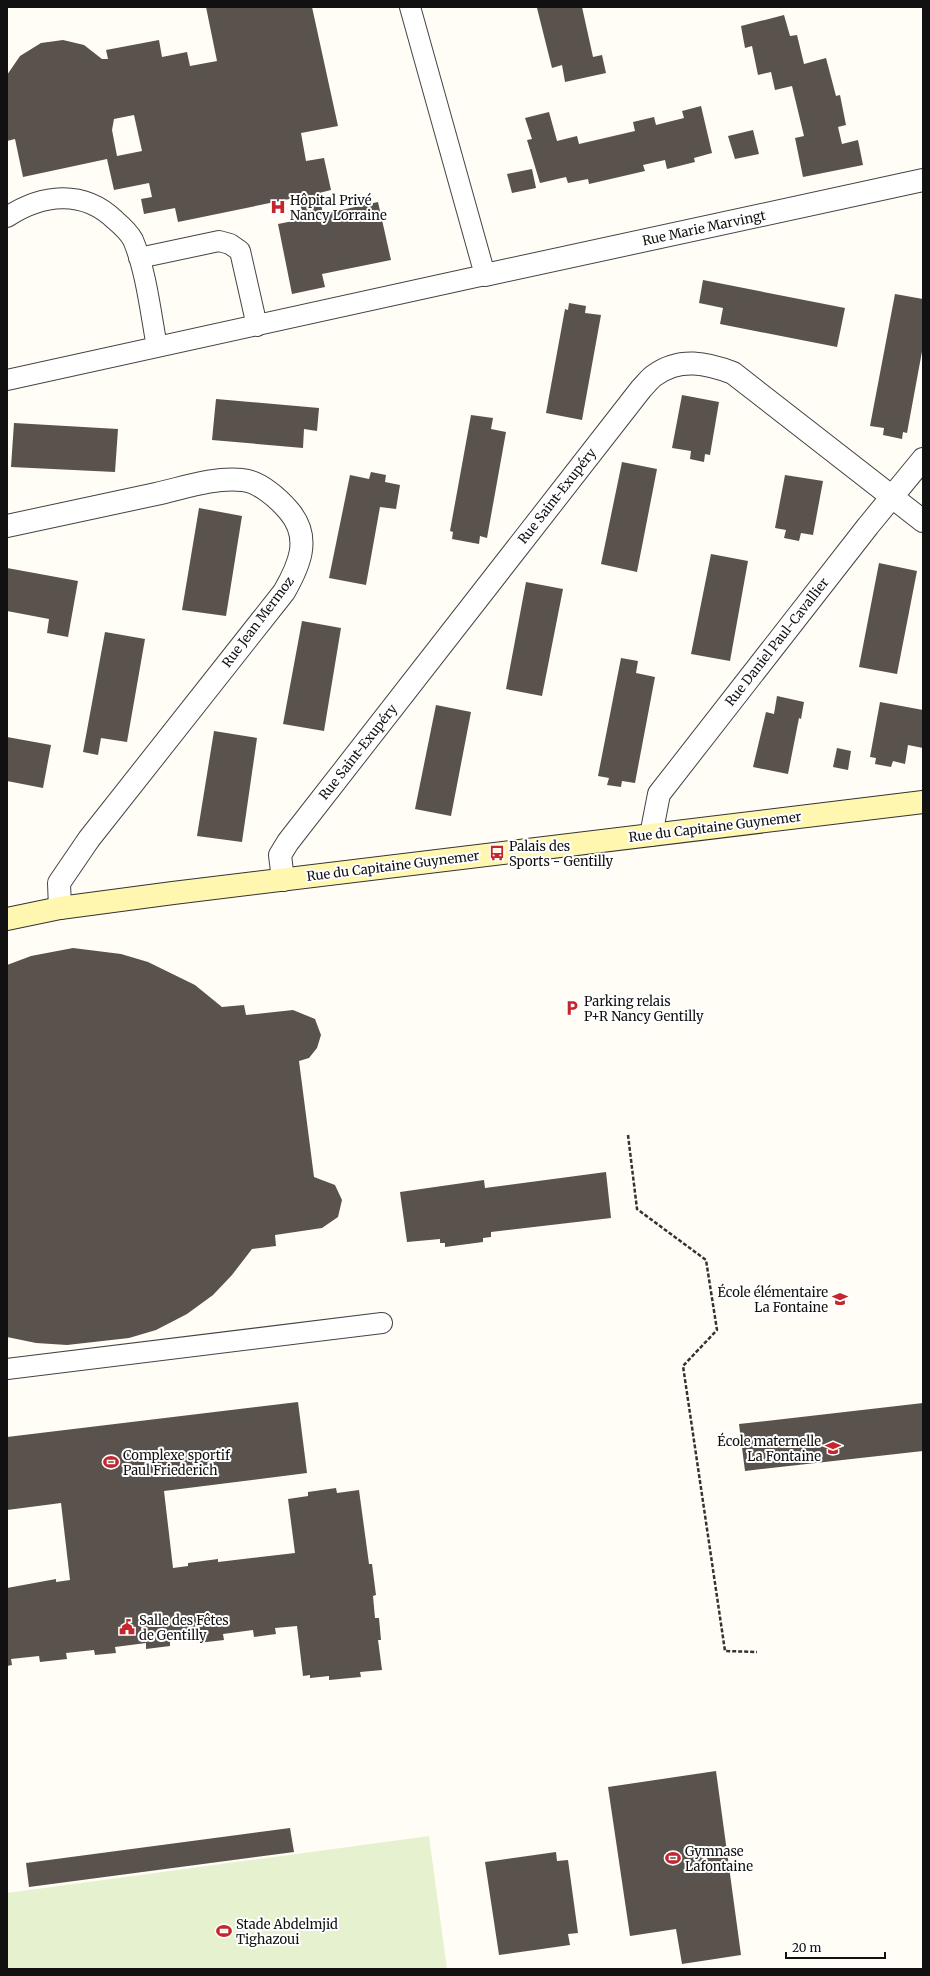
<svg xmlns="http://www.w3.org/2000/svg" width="930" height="1976" font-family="Merriweather,serif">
	<rect width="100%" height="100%" fill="#fffdf5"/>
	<path fill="#e6f2cf" d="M429,1836l18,133h-440v-76z"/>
	<path fill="#5a524d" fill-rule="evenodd" d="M206,7h106l26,119 -37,7 5,28 18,-3 7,32 -12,3 4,21 55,-12 13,58 -69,14 3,13 -33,7 -14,-70 25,-5 -4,-22 -121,25 -3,-14 -31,6 -3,-15 11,-2 -3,-14 -35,7 -7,-31 -84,18 -8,-38 -8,2v-66l13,-19 21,-13 22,-3 21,5 18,14h6l-2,-9 53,-10 3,17 25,-5 3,14 27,-5zM134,115l8,36 -25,5 -5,-26 2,-11z
		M541,7h41l11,50 9,-2 4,18 -41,9 -3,-17 -10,3 -15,-60z
		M784,15l6,21 7,-1 7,29 22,-6 10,38 4,-1 6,30 -8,2 4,17 16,-4 5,25 -60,12 -8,-39 9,-2 -12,-50 -17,4 -4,-18 -13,3 -6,-29 -7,2 -4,-22z
		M701,106l11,47 -18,5 1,4 -28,7 -2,-9 -22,5 2,6 -56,13 -1,-5 -20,4 -2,-6 -26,6 -13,-43 5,-1 -7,-21 24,-6 8,29 20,-5 2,8 56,-13 -2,-9 21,-5 2,8 28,-7 -2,-7z
		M753,130l6,24 -24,5 -7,-23z
		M532,169l4,19 -24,5 -5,-19z
		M703,280l142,28 -8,39 -117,-23 3,-16 -24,-5z
		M895,294l28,5v47l-16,87 -4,-1 -1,7 -19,-4 1,-7 -14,-2z
		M569,303l17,3 -1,7 16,2 -19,105 -36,-7 19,-104 3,1z
		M682,395l37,7 -9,53 -5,-1 -1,8 -14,-3 1,-8 -19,-3z
		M216,399l103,9 -2,23 -13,-2 -1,19 -91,-8z
		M471,415l22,3 -2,11 15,3 -19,106 -7,-2 -1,8 -27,-5 1,-7 -3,-1z
		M14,423l104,6 -3,43 -104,-5z
		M622,462l35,7 -20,103 -36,-8z
		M371,472l15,3 -1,7 15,3 -4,24 -16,-2 -14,78 -37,-7 21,-103 19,4z
		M785,475l38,6 -10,54 -12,-2 -2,8 -15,-3 2,-8 -11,-2z
		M199,508l43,8 -16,100 -44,-6z
		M711,554l37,7 -18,100 -39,-7z
		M879,563l38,8 -20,103 -38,-7z
		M7,568l71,13 -10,56 -21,-4 2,-14 -42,-8z
		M526,582l37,7 -21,107 -36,-7z
		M302,621l39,7 -17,103 -41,-7z
		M105,632l40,7 -18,103 -26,-4 -3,17 -15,-3z
		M621,658l17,3 -2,12 19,4 -20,106 -13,-2 -1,6 -14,-2 2,-7 -11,-2z
		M777,696l27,6 -3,17 -2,-1 -11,56 -35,-7 13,-55 8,2z
		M880,702l43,8v38l-15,-3 -3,19 -12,-3 -2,6 -16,-3 1,-6 -6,-1z
		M436,705l35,7 -20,104 -36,-7z
		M214,731l43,7 -15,104 -45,-6z
		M7,737l44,8 -8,43 -36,-7z
		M837,748l14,3 -3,19 -15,-3z
		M73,948l48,6 27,8 47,23 27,22 22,-2 2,10 47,-5 22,9 6,16 -4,13 -8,10 -10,3 15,116 21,8 7,15 -4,17 -16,11 -47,7 1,11 -24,3 -20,26 -19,20 -26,19 -31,16 -27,8 -62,7 -31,-2 -29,-6v-372l24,-9z
		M606,1172l5,46 -120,14v5l-8,1v4l-38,5v-4h-5v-4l-33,3 -7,-50 84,-12 1,8z
		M298,1402l9,71 -143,18 9,77 15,-2v-3l30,-4v3l77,-9 -7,-54 20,-3v-4l28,-4 1,5 22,-3 10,74h3l4,31 -3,1 2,22h4l2,22h-3l4,30 -22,2 1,5 -32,3v-4l-19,2v-3l-7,1 -6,-50 -22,2 1,6 -22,3 -1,-7 -30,4 1,6 -26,3 -1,-5 -27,2v6l-24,3v-6l-31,4 1,6 -21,2 -1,-5 -28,3 1,6 -27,3 -1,-6 -28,3 1,6 -5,1v-78l49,-9v3l14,-2 -9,-77 -54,7v-73z
		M923,1403v48l-178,20 -6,-47z
		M716,1771l25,184 -59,9 -6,-35 -46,7 -22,-149z
		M290,1828l4,24 -265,35 -3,-24z
		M556,1852l1,9 11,-1 10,73 -10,1 2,11 -71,10 -14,-93z"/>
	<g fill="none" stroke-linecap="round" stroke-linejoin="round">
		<defs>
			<path id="lane" d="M7,217c35,-23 76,-28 108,3 7,6 14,12 18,20 13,30 18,75 24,107
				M139,258l80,-17 11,3 10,7 17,75
				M7,380l478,-105 -75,-268
				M7,1369l375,-46"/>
			<path id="street" d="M485,275l438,-95
				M7,526c50,-11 99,-21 149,-32 27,-6 58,-17 86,-14 17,1 37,19 47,31 23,27 10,55 -5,81l-195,247 -30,44 1,25
				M651,835l8,-41 209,-268 55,-67
				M283,880l-3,-25 8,-13 353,-453c5,-5 9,-11 14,-14 25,-18 52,-12 78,-2l190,148"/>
			<path id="secondary" d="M7,919l53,-11 113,-15 750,-91"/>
		</defs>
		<use href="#lane" stroke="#444" stroke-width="22"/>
		<use href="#street" stroke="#444" stroke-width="24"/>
		<use href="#secondary" stroke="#333" stroke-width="24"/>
		<path stroke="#333" stroke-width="2.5" stroke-dasharray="4 2" stroke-linecap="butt" d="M628,1135l9,74 69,51 11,70 -34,36 42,285 32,1"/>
		<use href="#lane" stroke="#fff" stroke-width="20"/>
		<use href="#street" stroke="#fff" stroke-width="22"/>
		<use href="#secondary" stroke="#fff6b0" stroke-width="22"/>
	</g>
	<defs>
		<symbol id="hospital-bare" viewBox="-9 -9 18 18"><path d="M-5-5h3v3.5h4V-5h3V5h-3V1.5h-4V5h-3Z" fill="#c4262e" stroke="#fff" stroke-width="2.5" paint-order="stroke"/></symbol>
		<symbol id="bus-bare" viewBox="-9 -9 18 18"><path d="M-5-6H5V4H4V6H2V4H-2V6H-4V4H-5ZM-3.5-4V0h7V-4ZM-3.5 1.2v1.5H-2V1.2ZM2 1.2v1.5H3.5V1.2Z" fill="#c4262e" stroke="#fff" stroke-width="2.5" paint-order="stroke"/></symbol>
		<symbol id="parking-bare" viewBox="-9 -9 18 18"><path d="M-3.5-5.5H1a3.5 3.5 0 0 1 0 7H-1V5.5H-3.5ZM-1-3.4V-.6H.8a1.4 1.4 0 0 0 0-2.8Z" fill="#c4262e" stroke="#fff" stroke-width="2.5" paint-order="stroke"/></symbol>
		<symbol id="school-bare" viewBox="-9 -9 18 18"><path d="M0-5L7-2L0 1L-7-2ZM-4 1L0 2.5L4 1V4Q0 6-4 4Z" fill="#c4262e" stroke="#fff" stroke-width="2.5" paint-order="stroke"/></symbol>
		<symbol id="stadium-bare" viewBox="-9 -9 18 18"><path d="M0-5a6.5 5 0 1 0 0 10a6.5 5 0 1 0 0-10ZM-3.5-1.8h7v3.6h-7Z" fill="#c4262e" stroke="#fff" stroke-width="2.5" paint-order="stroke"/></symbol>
		<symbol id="civic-bare" viewBox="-9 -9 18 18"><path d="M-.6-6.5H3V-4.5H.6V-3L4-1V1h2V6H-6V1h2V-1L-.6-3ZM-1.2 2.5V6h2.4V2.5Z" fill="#c4262e" stroke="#fff" stroke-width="2.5" paint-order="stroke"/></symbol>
	</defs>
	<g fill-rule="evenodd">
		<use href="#hospital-bare" x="267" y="196" width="22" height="22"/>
		<use href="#bus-bare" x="486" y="842" width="22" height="22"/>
		<use href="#parking-bare" x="561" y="997" width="22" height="22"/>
		<use href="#school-bare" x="829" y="1288" width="22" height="22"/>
		<use href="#school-bare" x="822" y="1437" width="22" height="22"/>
		<use href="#stadium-bare" x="100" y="1451" width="22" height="22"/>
		<use href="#civic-bare" x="116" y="1616" width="22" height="22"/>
		<use href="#stadium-bare" x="662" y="1847" width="22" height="22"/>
		<use href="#stadium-bare" x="213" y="1920" width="22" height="22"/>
	</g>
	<g text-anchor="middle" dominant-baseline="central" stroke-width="4" stroke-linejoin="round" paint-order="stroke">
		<g font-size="13" fill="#111" stroke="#fff" text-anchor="start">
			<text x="290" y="200">Hôpital Privé<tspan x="290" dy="15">Nancy Lorraine</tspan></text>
			<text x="509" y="846">Palais des<tspan x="509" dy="15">Sports - Gentilly</tspan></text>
			<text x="584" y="1001">Parking relais<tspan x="584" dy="15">P+R Nancy Gentilly</tspan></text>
			<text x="828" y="1292" text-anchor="end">École élémentaire<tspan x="828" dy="15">La Fontaine</tspan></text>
			<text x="821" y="1441" text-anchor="end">École maternelle<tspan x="821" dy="15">La Fontaine</tspan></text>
			<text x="123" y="1455">Complexe sportif<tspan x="123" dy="15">Paul Friederich</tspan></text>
			<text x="139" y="1620">Salle des Fêtes<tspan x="139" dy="15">de Gentilly</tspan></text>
			<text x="685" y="1851">Gymnase<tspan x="685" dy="15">Lafontaine</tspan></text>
			<text x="236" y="1924">Stade Abdelmjid<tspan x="236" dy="15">Tighazoui</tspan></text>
		</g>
		<g font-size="13" fill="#111" stroke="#fff">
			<text transform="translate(704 228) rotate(-12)">Rue Marie Marvingt</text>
			<text transform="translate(557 496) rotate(-52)">Rue Saint-Exupéry</text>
			<text transform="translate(258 622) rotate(-53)">Rue Jean Mermoz</text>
			<text transform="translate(777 642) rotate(-52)">Rue Daniel Paul-Cavallier</text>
			<text transform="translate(358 752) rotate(-52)">Rue Saint-Exupéry</text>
			<text transform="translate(715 827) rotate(-7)">Rue du Capitaine Guynemer</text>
			<text transform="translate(393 866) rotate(-7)">Rue du Capitaine Guynemer</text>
		</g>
	</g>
	<rect width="930" height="1976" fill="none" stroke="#111111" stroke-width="16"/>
	<path d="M786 1952v6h99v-6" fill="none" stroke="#111111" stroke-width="2"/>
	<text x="792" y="1952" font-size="12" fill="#111111" stroke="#ffffff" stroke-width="3" paint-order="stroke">20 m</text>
</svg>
